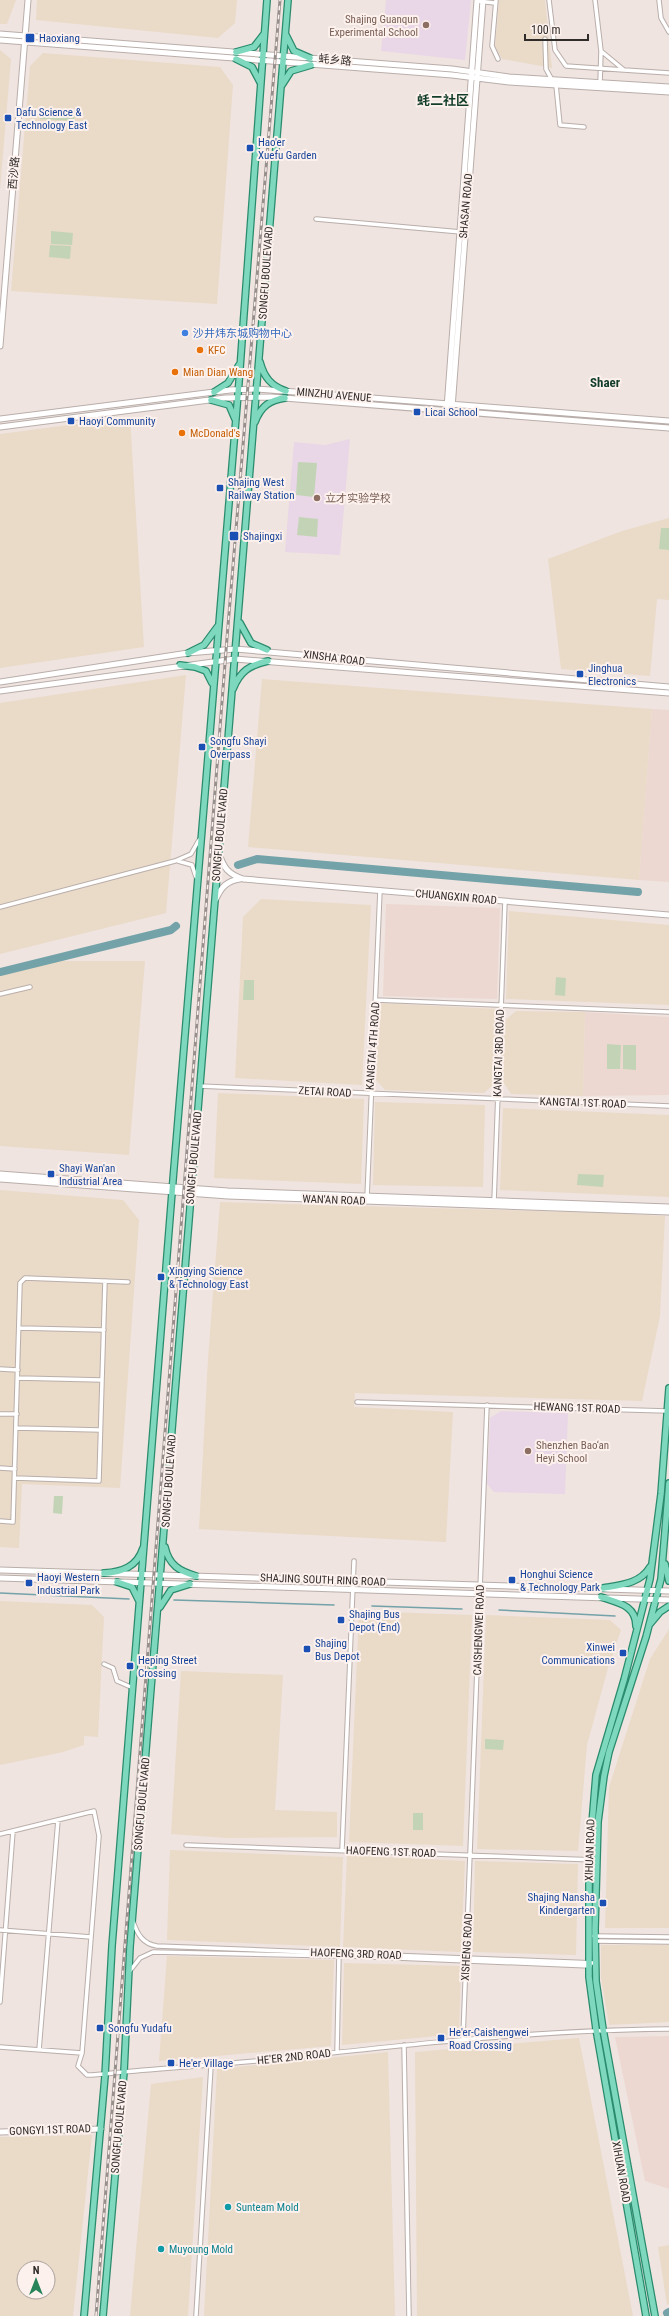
<svg xmlns="http://www.w3.org/2000/svg" width="669" height="2316" font-family="'Roboto Condensed','Noto Sans SC',sans-serif">
	<rect width="100%" height="100%" fill="#efe4e0"/>
	<path fill="#ecd8d1" d="M652,709l17,1v172l-30,-2z
		M386,904l114,4 -3,91 -114,-3z
		M585,1012l84,5v78l-86,1z
		M669,2036v153l-24,-8 -30,-144z"/>
	<path fill="#eadac8" fill-rule="evenodd" d="M0,0h16l-9,24h-7z
		M37,0h200l-2,23 -17,15 -182,-18z
		M499,0h46l7,68 -50,-9 -7,-12z
		M0,50l11,9 -11,131z
		M43,53l177,14 13,18 -16,219 -206,-13 19,-225z
		M130,417l14,230 -144,21v-234z
		M669,518v82l-12,-1 -7,77 -89,-7 -13,-110 74,-28z
		M186,675l-20,238 -166,41v-251z
		M262,679l390,30 -13,171 -391,-33z
		M261,899l110,6 -9,180 -127,-7 8,-161z
		M509,911l160,14v80l-163,-6z
		M58,961h87l-16,194 -129,-9v-170z
		M379,1003l118,6 -3,75 -10,9 -99,-3 -9,-10z
		M516,1011l69,1 -2,84 -72,-2 -9,-14 2,-59z
		M218,1093l146,6 -3,85 -147,-6z
		M375,1102l110,3 -2,82 -110,-2z
		M503,1108l166,7v82l-169,-7z
		M0,1190l123,10 16,20 -19,268 -98,-4 -3,64 -19,-1z
		M220,1202l389,11 56,3 -5,100 -18,85 -287,-8 -1,14 99,5 -7,130 -247,-13 9,-170z
		M0,1601l92,4 12,12 -6,120 -14,-1v9l-21,7 -63,13z
		M359,1611l113,4 -9,231 -114,-4z
		M486,1615l124,5 11,10 -13,38 -21,77 -9,106 -101,-2z
		M669,1629v299h-64l4,-141 41,-128z
		M181,1671l102,4 -8,135 62,2v25l-110,1 -56,-4z
		M170,1850l173,7 -3,90 -173,-7z
		M347,1855l118,6 -4,91 -118,-5z
		M475,1861l103,3 -2,91 -103,-3z
		M601,1945h68v77l-60,3 -8,-47z
		M167,1956l167,4 -3,86 -172,15z
		M344,1963l117,3 -2,68 -117,11z
		M579,2038l54,278h-216l-2,-264z
		M388,2052l7,264h-191l13,-247z
		M203,2077l-15,239h-58l21,-232z
		M92,2135l-19,181h-73v-179zM24,2268h24v24h-24z
		M669,2245v59l-2,1 -9,-58z"/>
	<path fill="#e9d6e6" d="M386,0h85l-6,60 -84,-9z
		M350,439l-10,116 -55,-3 9,-110 31,3z
		M501,1411l67,2 -3,81 -71,-2 -7,-8 3,-66z"/>
	<path fill="#c3d4b6" d="M41,108l34,3 -1,10 -34,-2z
		M51,231l22,2 -1,12 -21,-1z
		M50,245l21,1 -1,13 -21,-2z
		M298,462l19,1 -3,34 -18,-2z
		M299,517l19,2 -1,18 -20,-2z
		M661,528h8v22l-10,-1z
		M556,977l10,1 -1,18 -10,-1z
		M244,980h10v20h-11z
		M607,1044l14,1 -1,24h-13z
		M623,1045h13v25l-13,-1z
		M578,1174l26,1 -1,12 -26,-2z
		M54,1496h9l-1,18 -9,-1z
		M485,1739l19,1 -1,10 -18,-1z
		M413,1813h10v17h-10z"/>
	<g fill="none" stroke-linecap="round" stroke-linejoin="round">
		<path stroke="#74a2a9" stroke-width="1.5" d="M0,1593l129,6
			M174,1600l160,5
			M372,1606l90,3
			M499,1610l116,6"/>
		<path stroke="#74a2a9" stroke-width="8" d="M238,865l19,-6 381,33
			M0,972l171,-42 5,-4
			M667,2313l2,-1"/>
		<defs>
			<path id="street" d="M496,0l-4,46 6,13
				M549,0l6,50 11,16 58,4
				M595,0l6,51 23,19 45,3
				M659,0l2,18 8,14
				M477,1l18,2
				M545,39l1,30 6,11
				M600,84l1,-33
				M556,85l4,40 24,2
				M316,219l145,13
				M178,861l14,4 4,12
				M0,907l175,-46 16,-7 8,-14
				M0,994l30,-7
				M376,1000l293,12
				M199,1086l470,20
				M367,1198l13,-308
				M494,1202l11,-301
				M19,1328l85,2
				M0,1369l18,1
				M18,1378l84,2
				M357,1402l310,9
				M0,1414h17
				M16,1428l84,2
				M0,1468l15,1
				M15,1478l84,3 6,-200
				M0,1521l13,1 7,-239 5,-5 103,4
				M104,1664l9,4 4,13 16,7
				M0,1834l94,-23 5,25 -17,217 -4,13 9,9c13,0 24,-2 36,-3 55,-5 109,-8 163,-14 128,-14 254,-28 383,-29
				M186,1845l410,15
				M342,1850l12,-289
				M133,1921c4,13 10,23 24,25l438,17
				M0,1930l91,7
				M594,1936l75,1
				M595,1941l74,1
				M349,1956l241,10
				M129,1972l11,-14 13,-6 188,4
				M0,2002l13,-171
				M463,2038l24,-633
				M404,2045l5,271
				M0,2047l82,6
				M39,2050l19,-230
				M337,2052l2,-98
				M196,2316l15,-250"/>
			<path id="secondary" d="M0,34l452,35 57,8 160,10
				M0,40l452,35 57,7 160,10
				M0,346l28,-346
				M447,408l30,-408
				M452,408l31,-408
				M0,419l230,-29 27,-1 412,32
				M0,427l225,-29 46,-1 398,31
				M0,682l188,-29 47,-4 434,38
				M0,691l235,-32 434,34
				M219,854c5,14 9,20 24,25l426,36
				M216,899c5,-12 11,-18 24,-20
				M0,1174l228,17 441,16
				M0,1179l228,17 441,16
				M0,1570l669,21
				M0,1578l669,22
				M0,2132l101,-3"/>
			<path id="primary" d="M286,35l8,16 16,7
				M236,52l18,-5 10,-13
				M236,59l16,8 8,15
				M282,85l9,-14 20,-6
				M260,362c4,15 11,24 26,29
				M214,392l14,-9 11,-18
				M211,400l18,5 6,14
				M255,422c6,-16 15,-22 30,-24
				M240,623l11,20 16,7
				M188,653l16,-8 14,-19
				M180,665l15,2 11,4 6,12
				M233,689c7,-18 17,-24 35,-28
				M165,1547c4,18 14,24 31,29
				M665,1564l4,17
				M104,1573c18,-1 33,-6 39,-25
				M117,1582l15,5 7,14
				M603,1588c17,-3 37,-4 47,-21
				M601,1597c17,6 35,8 35,29
				M160,1607l11,-17 19,-6
				M650,1624l10,-12 9,-6
				M84,2316l21,-240 7,-130 61,-766 66,-798 28,-382
				M103,2316l21,-244 6,-125 158,-1947
				M646,2316l-50,-287 -7,-52v-117l7,-85 28,-95 26,-101 11,-85 8,-106
				M655,2316l-52,-287 -7,-48 -1,-52 3,-107 6,-46 5,-24 37,-115 15,-58 8,-96"/>
		</defs>
		<use href="#street" stroke="#b9aeaa" stroke-width="5.5"/>
		<use href="#secondary" stroke="#b9aeaa" stroke-width="7"/>
		<use href="#primary" stroke="#2a8b6d" stroke-width="8"/>
		<use href="#street" stroke="#fff" stroke-width="3.5"/>
		<use href="#secondary" stroke="#fff" stroke-width="5"/>
		<use href="#primary" stroke="#7dd8bd" stroke-width="5.5"/>
		<defs>
			<path id="rail" d="M96,2316l131,-1678 53,-638"/>
		</defs>
		<use href="#rail" stroke="#978f8c" stroke-width="3"/>
		<use href="#rail" stroke="#fdf1ed" stroke-width="1.5" stroke-dasharray="4.5" stroke-linecap="butt"/>
	</g>
	<g fill="#8d6e63" stroke="#fdf1ed" stroke-width="1.5">
		<circle cx="426" cy="25" r="4"/>
		<circle cx="317" cy="498" r="4"/>
		<circle cx="528" cy="1451" r="4"/>
	</g>
	<g fill="#1a4fb4" stroke="#fdf1ed" stroke-width="1.5">
		<rect x="25" y="33" width="10" height="10" rx="2"/>
		<rect x="4" y="114" width="8" height="8" rx="2"/>
		<rect x="246" y="144" width="8" height="8" rx="2"/>
		<rect x="413" y="408" width="8" height="8" rx="2"/>
		<rect x="67" y="417" width="8" height="8" rx="2"/>
		<rect x="216" y="484" width="8" height="8" rx="2"/>
		<rect x="229" y="531" width="10" height="10" rx="2"/>
		<rect x="576" y="670" width="8" height="8" rx="2"/>
		<rect x="198" y="743" width="8" height="8" rx="2"/>
		<rect x="47" y="1170" width="8" height="8" rx="2"/>
		<rect x="157" y="1273" width="8" height="8" rx="2"/>
		<rect x="508" y="1576" width="8" height="8" rx="2"/>
		<rect x="25" y="1579" width="8" height="8" rx="2"/>
		<rect x="337" y="1616" width="8" height="8" rx="2"/>
		<rect x="303" y="1645" width="8" height="8" rx="2"/>
		<rect x="619" y="1649" width="8" height="8" rx="2"/>
		<rect x="126" y="1662" width="8" height="8" rx="2"/>
		<rect x="599" y="1899" width="8" height="8" rx="2"/>
		<rect x="96" y="2024" width="8" height="8" rx="2"/>
		<rect x="437" y="2034" width="8" height="8" rx="2"/>
		<rect x="167" y="2059" width="8" height="8" rx="2"/>
	</g>
	<circle fill="#3f7fe0" stroke="#fdf1ed" stroke-width="1.5" cx="185" cy="333" r="4"/>
	<g fill="#e8710a" stroke="#fdf1ed" stroke-width="1.5">
		<circle cx="200" cy="350" r="4"/>
		<circle cx="175" cy="372" r="4"/>
		<circle cx="182" cy="433" r="4"/>
	</g>
	<g fill="#0f9aa8" stroke="#fdf1ed" stroke-width="1.5">
		<circle cx="228" cy="2207" r="4"/>
		<circle cx="161" cy="2249" r="4"/>
	</g>
	<g text-anchor="middle" dominant-baseline="central" stroke-width="4" stroke-linejoin="round" paint-order="stroke">
		<g font-size="11" fill="#785e54" stroke="#fdf1ed" text-anchor="start">
			<text x="418" y="19" text-anchor="end">Shajing Guanqun<tspan x="418" dy="13">Experimental School</tspan></text>
			<text x="325" y="498">立才实验学校</text>
			<text x="536" y="1445">Shenzhen Bao‘an<tspan x="536" dy="13">Heyi School</tspan></text>
		</g>
		<g font-size="11" fill="#164399" stroke="#fdf1ed" text-anchor="start">
			<text x="39" y="38">Haoxiang</text>
			<text x="16" y="112">Dafu Science &amp;<tspan x="16" dy="13">Technology East</tspan></text>
			<text x="258" y="142">Hao'er<tspan x="258" dy="13">Xuefu Garden</tspan></text>
			<text x="425" y="412">Licai School</text>
			<text x="79" y="421">Haoyi Community</text>
			<text x="228" y="482">Shajing West<tspan x="228" dy="13">Railway Station</tspan></text>
			<text x="243" y="536">Shajingxi</text>
			<text x="588" y="668">Jinghua<tspan x="588" dy="13">Electronics</tspan></text>
			<text x="210" y="741">Songfu Shayi<tspan x="210" dy="13">Overpass</tspan></text>
			<text x="59" y="1168">Shayi Wan'an<tspan x="59" dy="13">Industrial Area</tspan></text>
			<text x="169" y="1271">Xingying Science<tspan x="169" dy="13">&amp; Technology East</tspan></text>
			<text x="520" y="1574">Honghui Science<tspan x="520" dy="13">&amp; Technology Park</tspan></text>
			<text x="37" y="1577">Haoyi Western<tspan x="37" dy="13">Industrial Park</tspan></text>
			<text x="349" y="1614">Shajing Bus<tspan x="349" dy="13">Depot (End)</tspan></text>
			<text x="315" y="1643">Shajing<tspan x="315" dy="13">Bus Depot</tspan></text>
			<text x="615" y="1647" text-anchor="end">Xinwei<tspan x="615" dy="13">Communications</tspan></text>
			<text x="138" y="1660">Heping Street<tspan x="138" dy="13">Crossing</tspan></text>
			<text x="595" y="1897" text-anchor="end">Shajing Nansha<tspan x="595" dy="13">Kindergarten</tspan></text>
			<text x="108" y="2028">Songfu Yudafu</text>
			<text x="449" y="2032">He'er-Caishengwei<tspan x="449" dy="13">Road Crossing</tspan></text>
			<text x="179" y="2063">He'er Village</text>
		</g>
		<g font-size="11" fill="#302c2a" stroke="#fdf1ed">
			<text transform="translate(335 60) rotate(5)">蚝乡路</text>
			<text transform="translate(14 173) rotate(-85)">西沙路</text>
			<text transform="translate(466 206) rotate(-85)">SHASAN ROAD</text>
			<text transform="translate(266 273) rotate(-86)">SONGFU BOULEVARD</text>
			<text transform="translate(334 395) rotate(5)">MINZHU AVENUE</text>
			<text transform="translate(334 658) rotate(7)">XINSHA ROAD</text>
			<text transform="translate(220 835) rotate(-85)">SONGFU BOULEVARD</text>
			<text transform="translate(456 897) rotate(5)">CHUANGXIN ROAD</text>
			<text transform="translate(373 1046) rotate(-86)">KANGTAI 4TH ROAD</text>
			<text transform="translate(499 1053) rotate(-88)">KANGTAI 3RD ROAD</text>
			<text transform="translate(325 1092) rotate(3)">ZETAI ROAD</text>
			<text transform="translate(583 1103) rotate(2)">KANGTAI 1ST ROAD</text>
			<text transform="translate(194 1158) rotate(-85)">SONGFU BOULEVARD</text>
			<text transform="translate(334 1200) rotate(2)">WAN'AN ROAD</text>
			<text transform="translate(577 1408) rotate(2)">HEWANG 1ST ROAD</text>
			<text transform="translate(169 1481) rotate(-86)">SONGFU BOULEVARD</text>
			<text transform="translate(323 1580) rotate(2)">SHAJING SOUTH RING ROAD</text>
			<text transform="translate(479 1630) rotate(-88)">CAISHENGWEI ROAD</text>
			<text transform="translate(142 1804) rotate(-85)">SONGFU BOULEVARD</text>
			<text transform="translate(590 1850) rotate(-88)">XIHUAN ROAD</text>
			<text transform="translate(391 1852) rotate(2)">HAOFENG 1ST ROAD</text>
			<text transform="translate(467 1947) rotate(-87)">XISHENG ROAD</text>
			<text transform="translate(356 1954) rotate(2)">HAOFENG 3RD ROAD</text>
			<text transform="translate(294 2057) rotate(-6)">HE'ER 2ND ROAD</text>
			<text transform="translate(119 2127) rotate(-85)">SONGFU BOULEVARD</text>
			<text transform="translate(50 2130) rotate(-2)">GONGYI 1ST ROAD</text>
			<text transform="translate(621 2172) rotate(80)">XIHUAN ROAD</text>
		</g>
		<g font-size="11" fill="#366cbe" stroke="#fdf1ed" text-anchor="start">
			<text x="193" y="333">沙井炜东城购物中心</text>
		</g>
		<g font-size="11" fill="#c56008" stroke="#fdf1ed" text-anchor="start">
			<text x="208" y="350">KFC</text>
			<text x="183" y="372">Mian Dian Wang</text>
			<text x="190" y="433">McDonald's</text>
		</g>
		<g font-size="11" fill="#0d838f" stroke="#fdf1ed" text-anchor="start">
			<text x="236" y="2207">Sunteam Mold</text>
			<text x="169" y="2249">Muyoung Mold</text>
		</g>
		<g font-size="13" font-weight="bold" fill="#123d29" stroke="#fdf1ed">
			<text x="443" y="100">蚝二社区</text>
			<text x="605" y="382">Shaer</text>
		</g>
	</g>
	<g transform="translate(36 2280)"><circle r="19" fill="#fdf1ed" stroke="#aba29f"/>
	<path d="M0-3L7 15L0 10L-7 15Z" fill="#278359"/>
	<text y="-6" font-size="11" font-weight="bold" text-anchor="middle" fill="#302c2a">N</text>
	</g>
	<path d="M525 34v6h63v-6" fill="none" stroke="#302c2a" stroke-width="2"/>
	<text x="531" y="34" font-size="12" fill="#302c2a" stroke="#fdf1ed" stroke-width="3" paint-order="stroke">100 m</text>
</svg>
